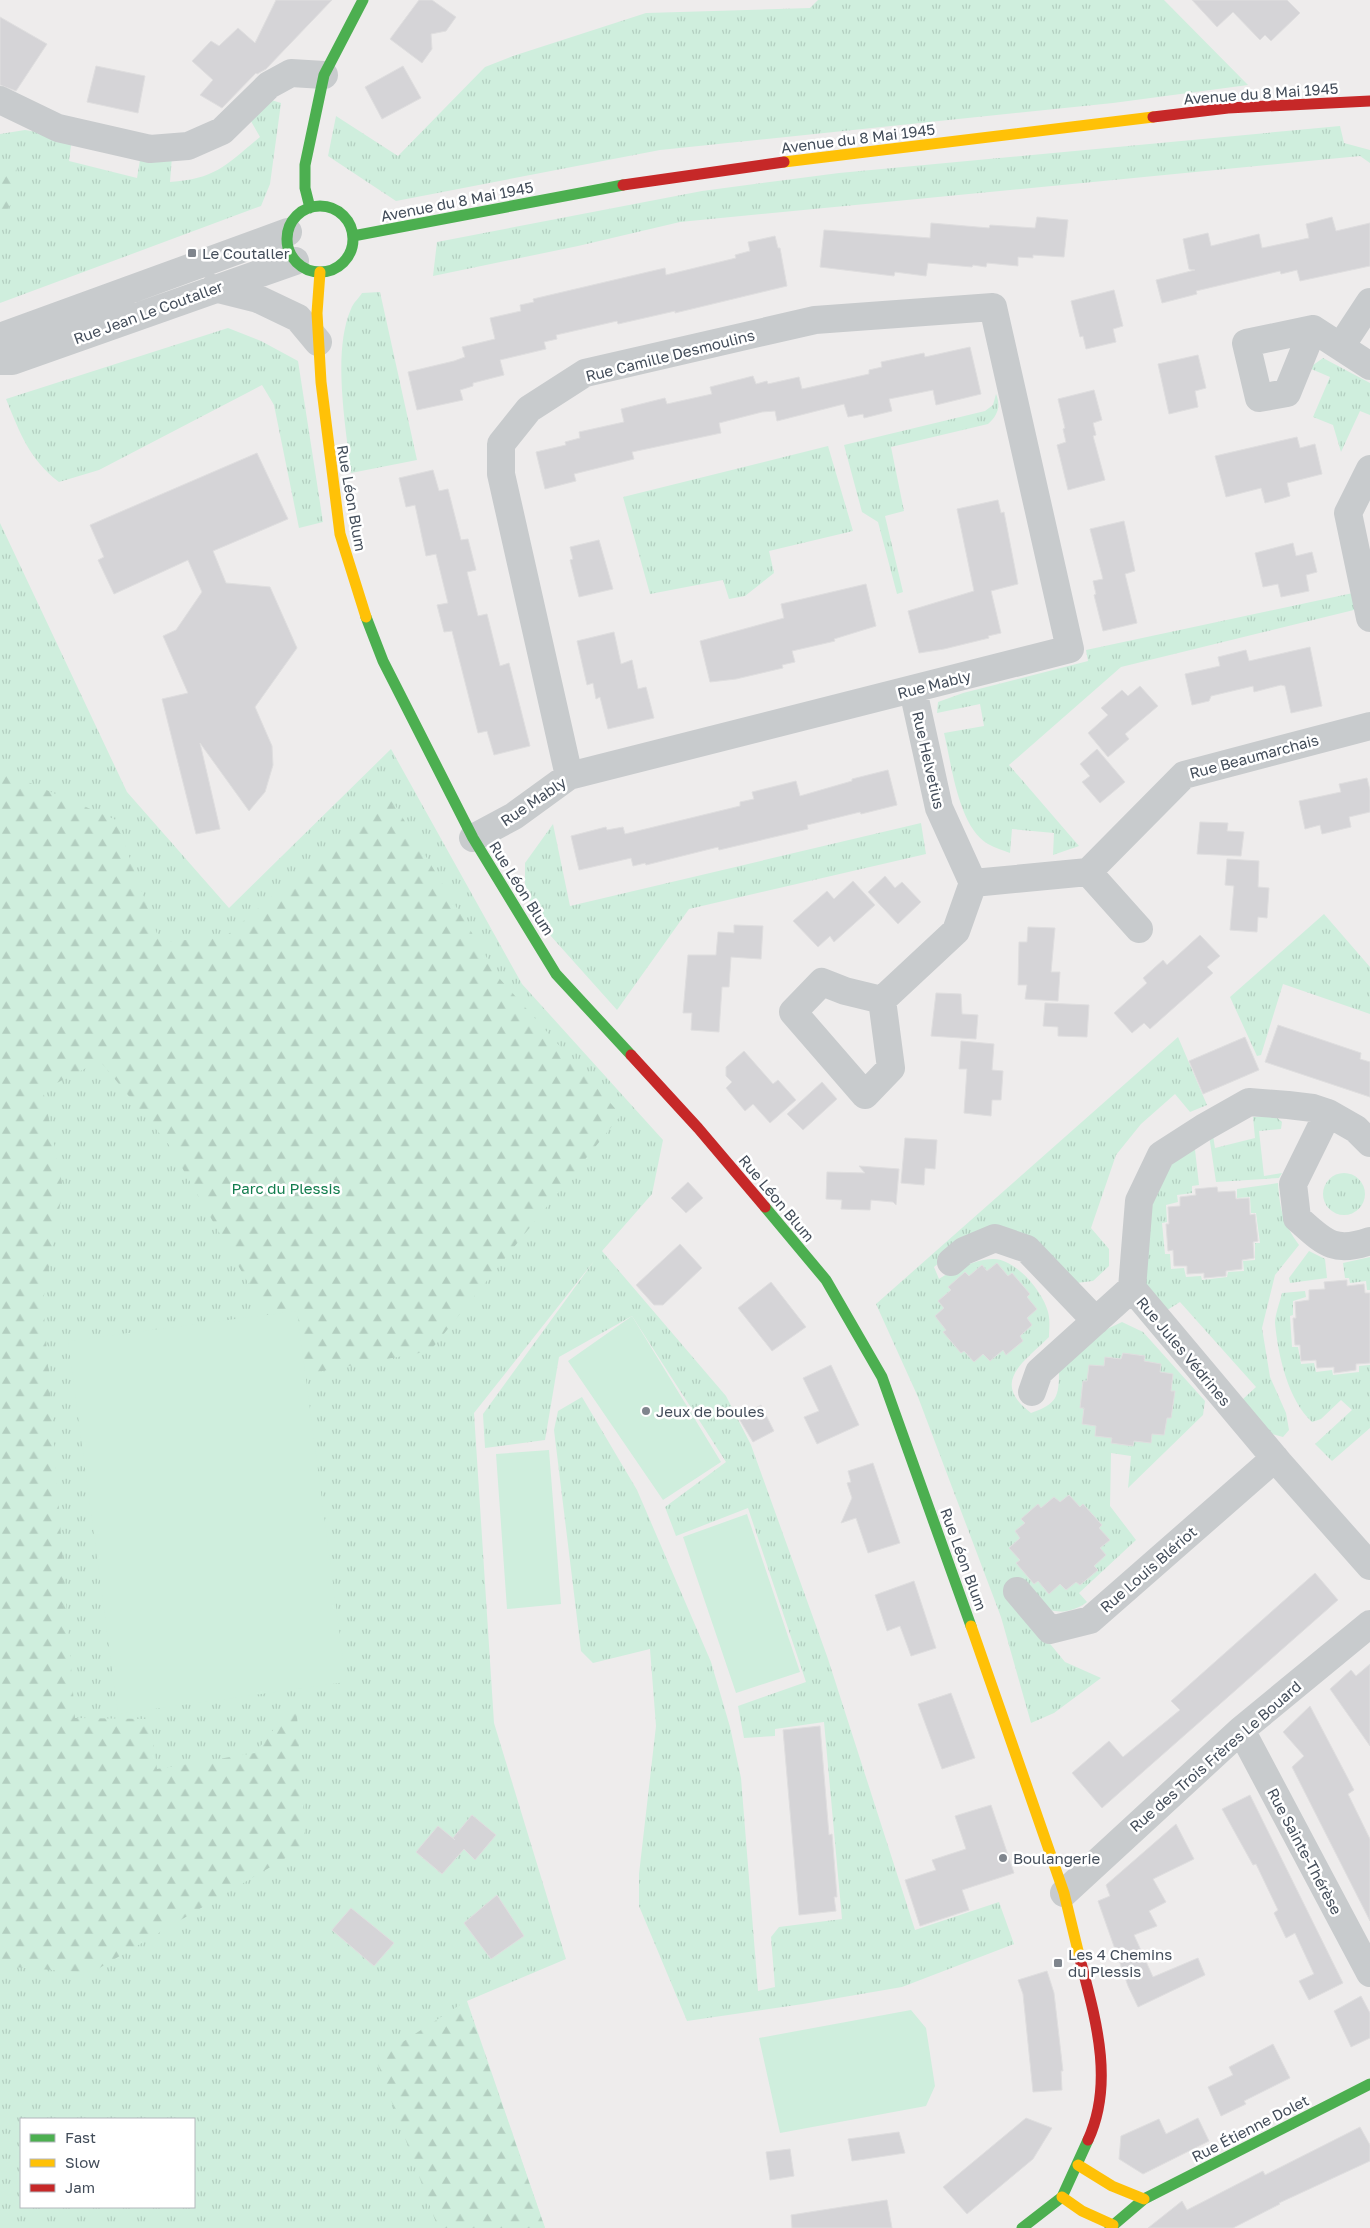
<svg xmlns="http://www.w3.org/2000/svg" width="1370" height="2228" font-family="'Golos Text',sans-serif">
	<defs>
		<pattern id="grass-tufts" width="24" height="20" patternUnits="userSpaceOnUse" patternTransform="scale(1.25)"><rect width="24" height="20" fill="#cfeedd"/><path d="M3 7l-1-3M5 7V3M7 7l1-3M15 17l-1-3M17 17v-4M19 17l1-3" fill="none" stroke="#b3cec0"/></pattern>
		<pattern id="forest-firs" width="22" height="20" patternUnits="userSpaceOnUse" patternTransform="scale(1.25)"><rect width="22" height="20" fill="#cfeedd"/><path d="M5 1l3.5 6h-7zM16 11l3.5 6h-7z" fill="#b3cec0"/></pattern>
	</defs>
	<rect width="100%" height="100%" fill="#eeecec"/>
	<path fill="url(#grass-tufts)" fill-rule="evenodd" d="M818,0h346l84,85 -135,18 -453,47 -264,51 -68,-45 8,-40 62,40 87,-89 28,-11 133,-43 164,-5z
		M271,100l10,3 -11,81 -9,22 -261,97v-169l25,-4 47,8 -3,23 68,17 4,-24 31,2 -2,26c46,-3 56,-17 90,-45l-12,-21z
		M1340,126l4,17 26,7v13l-10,-7 -680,66 -102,24 -145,30 4,-34 265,-51 137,-18z
		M380,292l37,168 -66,13c-5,-46 -19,-121 0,-164 2,-6 8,-11 11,-16z
		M228,328l33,13 37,20 25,161 -24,6 -25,-123 -12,-20 -163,85 -40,12c-30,-23 -39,-49 -53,-83z
		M1323,358l47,25v32l-10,-4 -19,41 -8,-27 -20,-8 17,-40 -21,-9z
		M996,394c5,12 2,21 -8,30l-97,23 13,64 -19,5 18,76 -6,2 -19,-72 -16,-10 -18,-67 141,-34 8,-6z
		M828,446l25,85 -84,20 5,22 -29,23 -16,3 -6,-19 -73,14 -27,-97z
		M0,523l127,269 102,116 162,-159 131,235 141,156 -11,54 -50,57 124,145 25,49 77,214 87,271 84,-28 15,42 -112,43 -99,17 -116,17 -48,-115v-32l17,-148 -6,-77 -57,14 -12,-12 -27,-221 4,-19 24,-14 55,93 74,172 19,65 11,51 17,213 17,-4 -4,-50 8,-10 63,-8 -18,-197 -49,7v7l-31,2 -6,-32 68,-24 -58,-174 -72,28 -11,-29 61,-45 -94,-146 -73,41 -14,83 -60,8 -2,-34 111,-153 -120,152 20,310 72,236 -99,42 78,227h-545zM21,2119h173v88h-173z
		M1353,593l5,16 -237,58 -112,98 70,81 -26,9 1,-22 -42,-4 -2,24c-7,-3 -15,-5 -22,-9 -30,-18 -36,-78 -44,-111l40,-7 -4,-22 -43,9 1,-11 25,-9 125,-32 -2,-11z
		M921,823l5,31 -237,55 -72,101 -76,-85 -16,-34v-28l28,-39 17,82z
		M1324,914l46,53v47l-87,-30 -22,71 -4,1 -27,-59z
		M1178,1037l29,68 -17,7 -15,-18 -34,30 -25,31 -25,73 18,21v17l-16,15 -17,2 -52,-43 -65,6 -25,21 5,12c13,-9 38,-20 54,-20 23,-1 54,37 56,58 1,7 0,14 0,20 -26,26 -59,45 -18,76 26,-9 28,-16 28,-42l46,-41 17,-8 21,10 62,69 -2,14 -75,73 3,-32 -20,-3 -1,53 26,34 -57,53 8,9c-30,22 -54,1 -82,-13l60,73 36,16 -47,35 -23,10 -30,-106 -83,-220 -42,-93z
		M1275,1116l7,6 -1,7 -22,2 5,45 18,-3 -3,5 -63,4 -7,-47 3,-6 3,19 40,-10 -2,-21z
		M1194,1141l5,44 -7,1v7l-15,2 1,7 -12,3 1,17 -5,1 3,31h5l1,15 13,-1 2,9 15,-1 1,4 25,-3 1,-5 16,-1 -1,-10 12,-1v-17h5l-4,-30h-5l-1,-16 -13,1v-9l41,-6c2,28 5,39 21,62l-24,30 -13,53 8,49 16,36 3,17 -6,7 -11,-3 -30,-34 14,-13 -76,-85 -16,10 -21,-32v-54l28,-65z
		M1323 1194a21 21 0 1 1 42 0a21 21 0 1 1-42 0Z
		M1309,1251l16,8 2,19 -37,5 -1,-5z
		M1370,1257v33h-3l-1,-9 -16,2 -1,-5h-4l-2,-15z
		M1305,1291l1,6 -13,4v14l-3,1 2,31h6l3,17 13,-1 2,9 16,-2 1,5 26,-3v-6l11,-1v63l-38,33 -17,-17 37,-34 -11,-10 -20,19 -9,3c-24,-22 -34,-67 -37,-99 0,-9 5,-21 7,-30z"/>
	<path fill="url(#forest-firs)" d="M0,158l17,8 -3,33 -14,22z
		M0,770l116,50 44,122 65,-5 164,-142 110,183 122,137 -191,236 -129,24 -132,-230 -69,-84 -57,29 20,98 -20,113 32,417 75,1 7,50 98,-16 41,-52 10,145 -215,127 -91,-7z
		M466,2001l79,227h-107l-62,-169z"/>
	<path fill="#cfeedd" d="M297,1311l49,371 -228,32 -50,-373z
		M632,1316l89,146 -58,38 -95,-139z
		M549,1450l12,154 -54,5 -11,-155z
		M747,1514l53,158 -64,21 -53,-156z
		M911,2010l15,18 9,58 -9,20 -146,27 -21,-95z"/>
	<path fill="#d5d4d7" stroke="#dfdedf" d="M276,0h56l-66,69 -9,5 -1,-1 -34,35 -22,-13 13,-15 -21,-19 19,-20 8,5 19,-18 17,15z
		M419,0h13l24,17 -10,14 -15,3 1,15 -10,14 -32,-24z
		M1192,0h95l13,13 -29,28 -6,-6 -5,5 -27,-28 -16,15z
		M0,17l47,27 -31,47 -16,-6z
		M96,66l49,10 -7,37 -51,-11z
		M403,66l18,32 -39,21 -17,-32z
		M1037,217l31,3 -4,37 -31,-2v3l-15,-1v9l-31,-3 -1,4 -13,-2 -1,2 -44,-4 -2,13 -31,-4 -1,4 -74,-9 4,-37 106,8 1,-15 58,5 1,-3 45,3z
		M1332,217l4,14 34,-8v43l-70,15 -3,-11 -16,4 -1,-3 -84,20 1,3 -35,9 -6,-23 39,-10 -6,-1 -6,-30 25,-6 3,13 48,-12 3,14 47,-10 -3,-14z
		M775,236l3,12h2l7,38 -112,27v-2l-57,13 -1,-3 -61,14 1,4 -13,3 2,7 -46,11 4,15 -31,8v3l-13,4 3,10 -46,10 -9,-38 46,-11 11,-4 -3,-10 33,-8 -5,-21 31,-7 -1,-6 14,-3 -1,-3 132,-31 1,7 70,-17 -1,-3 15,-4 -2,-9z
		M1114,290l9,36 -10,3 3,13 -30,7 -3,-13 -3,1 -9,-36z
		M970,347l11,47 -45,11 -3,-15 -44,9 3,12 -28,7 -1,-4 -15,3 -4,-13 -67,17 -2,-10 -13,1 -43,11 2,10 -89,19 2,7 -60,15 2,7 -31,8 -9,-37 30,-7 -1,-3 15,-4 -1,-6 45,-10 -3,-13 44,-11 2,6 45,-10 -2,-7 43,-11 3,8 11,-3 1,3 31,-7 3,12 67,-15v-4l13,-3 -1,-5 43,-9 1,4z
		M1198,355l8,33 -11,3 3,16 -29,7 -11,-50z
		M1094,390l8,30 -9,3 3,12 -3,1 12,44 -37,10 -11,-45 9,-3 -3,-13 2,-1 -7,-29z
		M1297,437l3,11 15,-4 7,30 -35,9 3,13 -13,4 -12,3 -4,-15 -35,9 -11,-41z
		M257,453l31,66 -75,32 13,32 44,4 27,61 -42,59 17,39 1,19 -8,27 -16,19 -49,-68 20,86 -24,5 -34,-135 26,-6 -25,-57 13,-6 26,-38 -14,-32 -74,34 -16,-34 6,-3 -14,-32z
		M433,470l6,21 9,-2 13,51 7,-1 8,31 -9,2 11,44 9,-2 13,52 9,-3 21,83 -36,9 -7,-24 -9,2 -26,-102 -8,1 -7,-27 11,-2 -12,-49 -10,2 -11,-51 -9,2 -7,-29z
		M998,500l3,13 3,-1 14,72 -27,7 10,42 -13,3 1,2 -45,11 -25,4 -11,-42 66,-20 -17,-82z
		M1124,521l11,50 -10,3 12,49 -34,8 -9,-36 2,-1 -3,-13 10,-2 -13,-50z
		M599,540l14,49 -34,8 -9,-37 3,-1 -3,-12z
		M1293,543l3,13 16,-4 5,20 -11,3 3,16 -28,6 -3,-13 -15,3 -8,-34z
		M866,584l10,42 -42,13 1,2 -43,10 3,11 -13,3 1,3 -47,11 -26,3 -10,-41 84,-23 -3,-14z
		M614,632l7,32 11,-4 6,29 8,-2 8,31 -46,11 -8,-32 -4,2 -3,-16 -6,2 -10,-44z
		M1310,647l12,59 -31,7 -6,-27 -4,-1 -27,7 -1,-6 -42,10 -2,5 -17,4 -7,-31 35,-8 -2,-9 28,-7 3,11z
		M1140,686l18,20 -33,28 4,5 -21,18 -20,-24 20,-18 -7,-7 21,-18 6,6z
		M1097,749l28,33 -25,21 -18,-21 8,-6 -10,-12z
		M888,770l9,35 -36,9 -1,-2 -53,13 1,4 -89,21 -1,-3 -72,18 -1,-2 -12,3 -2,-8 -52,12 -8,-34 35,-9 1,3 16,-3 2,7 115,-28v-4l14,-3 -2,-7 44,-11 4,15 52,-15v-2z
		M1367,778l3,12v22l-21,5 2,10 -29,7 -2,-9 -15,4 -6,-28 42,-9 -2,-8z
		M1200,822l28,1 -1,8 17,1 -3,24 -44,-2z
		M1227,859l32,2 -1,26 11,1 -2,30 -9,-1 -1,15 -27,-2 4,-44 -9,-1z
		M885,876l10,12 7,-6 19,20 -23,22 -30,-32z
		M853,881l22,24 -41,37 -4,-6 -12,11 -25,-26 34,-30 7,8z
		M734,925l29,1 -2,33 -30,-2 -2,30h-7l-3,45 -28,-2 1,-17h-9l5,-58h28l2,-23 16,1z
		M1028,927l27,1 -4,44h9l-2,29 -33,-2 2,-14h-9l1,-43h8z
		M1200,935l20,21 -13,11 6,6 -63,56 -6,-6 -12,10 -18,-20 33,-30 -4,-5 20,-18 4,5z
		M936,993l25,1 1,20 16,1 -2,24 -45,-3z
		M1045,1003l44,2 -2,32 -29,-1v-9l-15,-1z
		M1278,1025l83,28 -1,6 10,3v35l-105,-35z
		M1245,1037l14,33 -56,24 -14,-33z
		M961,1041l33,3 -2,26 11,1 -2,29h-9l-1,16 -27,-3 3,-44h-8z
		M744,1051l29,33 5,-4 18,20 -26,23 -17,-19 -8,7 -19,-23 6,-6 -6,-6v-9z
		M822,1082l15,17 -34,31 -16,-16z
		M905,1138l32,2 -2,29 -10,-1 -1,17 -23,-2z
		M859,1166l40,3 -3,36 -3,-3 -22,-2 -1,10 -29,-1 1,-9 -16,-1 1,-27 38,1z
		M688,1182l15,16 -17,15 -15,-15z
		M1217,1187l1,5 17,-1 1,8 13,-1 1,17 5,-1 3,27 -5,1 1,16 -12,2v9l-16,2v5l-22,2v-5l-17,1v-8h-13l-1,-16 -5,1 -2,-27h3l-1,-17 12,-1v-9l16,-2 -1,-6z
		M680,1244l22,24 -39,37h-9l-18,-20z
		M997,1263l11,13 4,-3 18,21 -3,3 10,12 -10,9 5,7 -12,11 3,5 -17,14 -3,-5 -13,11 -7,-7 -9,8 -10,-11 -3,2 -18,-21 3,-2 -11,-14 9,-8 -6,-7 13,-11 -3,-3 17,-15 4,4 13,-11 5,6z
		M1347,1280v6l17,-2 1,9h5v70l-14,1v6l-22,3v-6l-17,1 -1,-8 -15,1 -1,-16h-5l-2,-27h3l-1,-16 14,-2v-10l16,-1 -1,-7z
		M771,1282l35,45 -34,24 -34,-43z
		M1123,1353l22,3 -1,5 17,3 -1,8 13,2 -2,17h4l-4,27h-4l-3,17 -12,-1 -1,9 -17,-2 -1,5 -22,-3 1,-5 -17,-2 1,-10 -14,-2 2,-16h-4l3,-27h4l2,-16 15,1 1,-9 16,2z
		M831,1365l28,60 -42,19 -13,-27 15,-6 -16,-33z
		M761,1405l13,26 -21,11 -15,-25z
		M873,1463l27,80 -32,10 -12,-35 -15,5 11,-25 -5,-15 4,-1 -3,-11z
		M1069,1495l11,12 3,-3 19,21 -3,3 11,12 -10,8 6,7 -12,11 4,4 -18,15 -4,-3 -10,8 -6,-6 -11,10 -11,-13 -4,3 -18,-21 4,-3 -11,-12 11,-10 -5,-7 10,-8 -4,-4 17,-15 3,4 13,-11 6,5z
		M1315,1573l23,27 -236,208 -30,-35 37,-32 14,16 57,-47 -9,-9z
		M914,1581l22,67 -25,8 -11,-30 -13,5 -12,-36z
		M1370,1664v82l-40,-57 21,-19 5,6z
		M951,1693l24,65 -33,11 -24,-65z
		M1310,1706l44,84 -6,4 22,45v82l-78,-154 12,-11 -21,-24z
		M820,1726l9,109 3,-1 5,63h-3l2,14 -37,4 -16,-185z
		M1250,1795l93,188 -34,17 -10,-19 15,-7 -19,-41 -9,5 -12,-25 4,-3 -22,-46 -3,1 -31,-56z
		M991,1805l23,68 -52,17 7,20 -49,16 -15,-46 31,-10 -4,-10 34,-11 -11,-33z
		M472,1815l24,20 -21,25 -11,-11 -22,25 -26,-22 22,-26 17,14 -2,-2z
		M1176,1824l18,35 -41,20 13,23 -17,9 8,15 -23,9 19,42 45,-19 7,17 -67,32 -10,-21 -30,-85 12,-5 -4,-11z
		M497,1895l27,41 -33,23 -27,-36z
		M351,1908l43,35 -20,23 -42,-36z
		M1047,1971l7,22 9,78h-2l1,19 -29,2 -10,-98 -5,-14z
		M1361,1996l9,17v25l-19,9 -17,-36z
		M1273,2044l17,34 -46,23 2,3 -25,12 -13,-29 25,-12 -4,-8z
		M1026,2118l26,10 -19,31 -66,55 -24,-27z
		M1198,2118l11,23 -66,33 -24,-15 2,-23 38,-17 7,15z
		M1360,2127l10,18v16l-91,42 1,1 -47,24h-85l34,-27 5,9 76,-39 2,4z
		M899,2132l6,21 -53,8 -4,-22z
		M790,2149l4,27 -24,4 -4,-28z
		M887,2200l5,28h-100l-1,-13z"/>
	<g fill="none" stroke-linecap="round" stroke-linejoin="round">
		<path stroke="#c8cbcd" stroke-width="28" d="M0,100l58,28 92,21 38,-3 34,-15 47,-46 22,-12 33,2
			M214,288l44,11 40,19 20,24
			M1313,329l-26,64 -28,5 -13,-55 67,-14 57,37
			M0,337l288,-105
			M1341,346l29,-44
			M0,361h12l283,-100
			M1370,469l-22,44 22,105
			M913,690l26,118 34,75
			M473,838l41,-22 55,-40 501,-127 -77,-342 -178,13 -230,53 -56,36 -28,35v30l68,302
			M1088,872l51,57
			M822,982l23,9 37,9 9,68 -26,27 -72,-83z
			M882,1000l74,-69 17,-48 115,-11 96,-97 186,-49
			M1328,1113l-35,71 4,34c27,24 36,36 73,23
			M1370,1143l-14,-14 -28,-16 -15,-5 -25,-3 -39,-3 -46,26 -42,27 -22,46 -7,87 147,175 91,103
			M951,1262l13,-11 31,-13 32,11 69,72
			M1032,1392l7,-20 93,-84
			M1017,1591l33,39 40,-10 185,-162
			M1241,1730l129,243
			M1064,1893l177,-163 129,-106"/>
		<path stroke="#4caf50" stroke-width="11" d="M287 239a33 33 0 1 1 66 0a33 33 0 1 1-66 0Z
			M310,208l-5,-20v-23l19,-90 39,-75
			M353,236l270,-51
			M366,617l17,44 90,177 83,136 75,81
			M765,1207l61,73 56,97 89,249
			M1022,2228l40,-31 26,-57
			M1110,2228l34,-29 226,-115"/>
		<path stroke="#ffc107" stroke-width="11" d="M784,162l369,-45
			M320,272l-3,41 4,69 19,152 26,83
			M971,1626l93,267 16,66
			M1078,2165l34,21 32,13
			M1062,2197l20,14 31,14"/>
		<path stroke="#c62828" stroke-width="11" d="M1153,117l75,-9 142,-7
			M623,185l161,-23
			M631,1055l67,73 67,79
			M1080,1959c15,58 35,123 8,181"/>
	</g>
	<g fill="#7f858d" stroke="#fff" stroke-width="2">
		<rect x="187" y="248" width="10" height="10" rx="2.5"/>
		<circle cx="646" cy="1411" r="5"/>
		<circle cx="1003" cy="1858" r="5"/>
		<rect x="1053" y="1958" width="10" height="10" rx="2.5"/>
	</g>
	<g text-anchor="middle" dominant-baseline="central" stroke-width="5" stroke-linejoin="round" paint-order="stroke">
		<g font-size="15" fill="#434d5a" stroke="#fff">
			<text transform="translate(1261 93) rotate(-4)">Avenue du 8 Mai 1945</text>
			<text transform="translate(858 138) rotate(-7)">Avenue du 8 Mai 1945</text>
			<text transform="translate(457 201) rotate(-11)">Avenue du 8 Mai 1945</text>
			<text transform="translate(148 312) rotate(-20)">Rue Jean Le Coutaller</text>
			<text transform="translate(670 355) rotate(-14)">Rue Camille Desmoulins</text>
			<text transform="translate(352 498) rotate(80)">Rue Léon Blum</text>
			<text transform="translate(934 684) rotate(-14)">Rue Mably</text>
			<text transform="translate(1254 756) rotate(-15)">Rue Beaumarchais</text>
			<text transform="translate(929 760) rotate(77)">Rue Helvetius</text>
			<text transform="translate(533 801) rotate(-34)">Rue Mably</text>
			<text transform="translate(522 888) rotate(58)">Rue Léon Blum</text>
			<text transform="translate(777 1198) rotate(50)">Rue Léon Blum</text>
			<text transform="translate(1184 1351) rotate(50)">Rue Jules Védrines</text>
			<text transform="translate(964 1559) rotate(70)">Rue Léon Blum</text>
			<text transform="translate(1148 1569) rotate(-41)">Rue Louis Blériot</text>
			<text transform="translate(1215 1756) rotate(-41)">Rue des Trois Frères Le Bouard</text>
			<text transform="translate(1305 1851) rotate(62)">Rue Sainte-Thérèse</text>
			<text transform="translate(1250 2128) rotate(-27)">Rue Étienne Dolet</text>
		</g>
		<g font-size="15" fill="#434d5a" stroke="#fff" text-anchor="start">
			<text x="202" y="253">Le Coutaller</text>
			<text x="656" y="1411">Jeux de boules</text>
			<text x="1013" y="1858">Boulangerie</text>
			<text x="1068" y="1954">Les 4 Chemins<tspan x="1068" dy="17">du Plessis</tspan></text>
		</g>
		<g font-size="15" fill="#127d4e" stroke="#fff">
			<text x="286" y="1188">Parc du Plessis</text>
		</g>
	</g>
	<rect x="20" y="2118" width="175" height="90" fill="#ffffff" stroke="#b4b8bd"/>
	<rect x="30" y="2134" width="25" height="8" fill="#4caf50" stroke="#b4b8bd"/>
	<text x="65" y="2143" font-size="15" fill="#434d5a">Fast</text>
	<rect x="30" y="2159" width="25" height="8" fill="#ffc107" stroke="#b4b8bd"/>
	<text x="65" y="2168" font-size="15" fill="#434d5a">Slow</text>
	<rect x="30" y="2184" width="25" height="8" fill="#c62828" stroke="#b4b8bd"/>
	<text x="65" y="2193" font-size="15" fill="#434d5a">Jam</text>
</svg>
